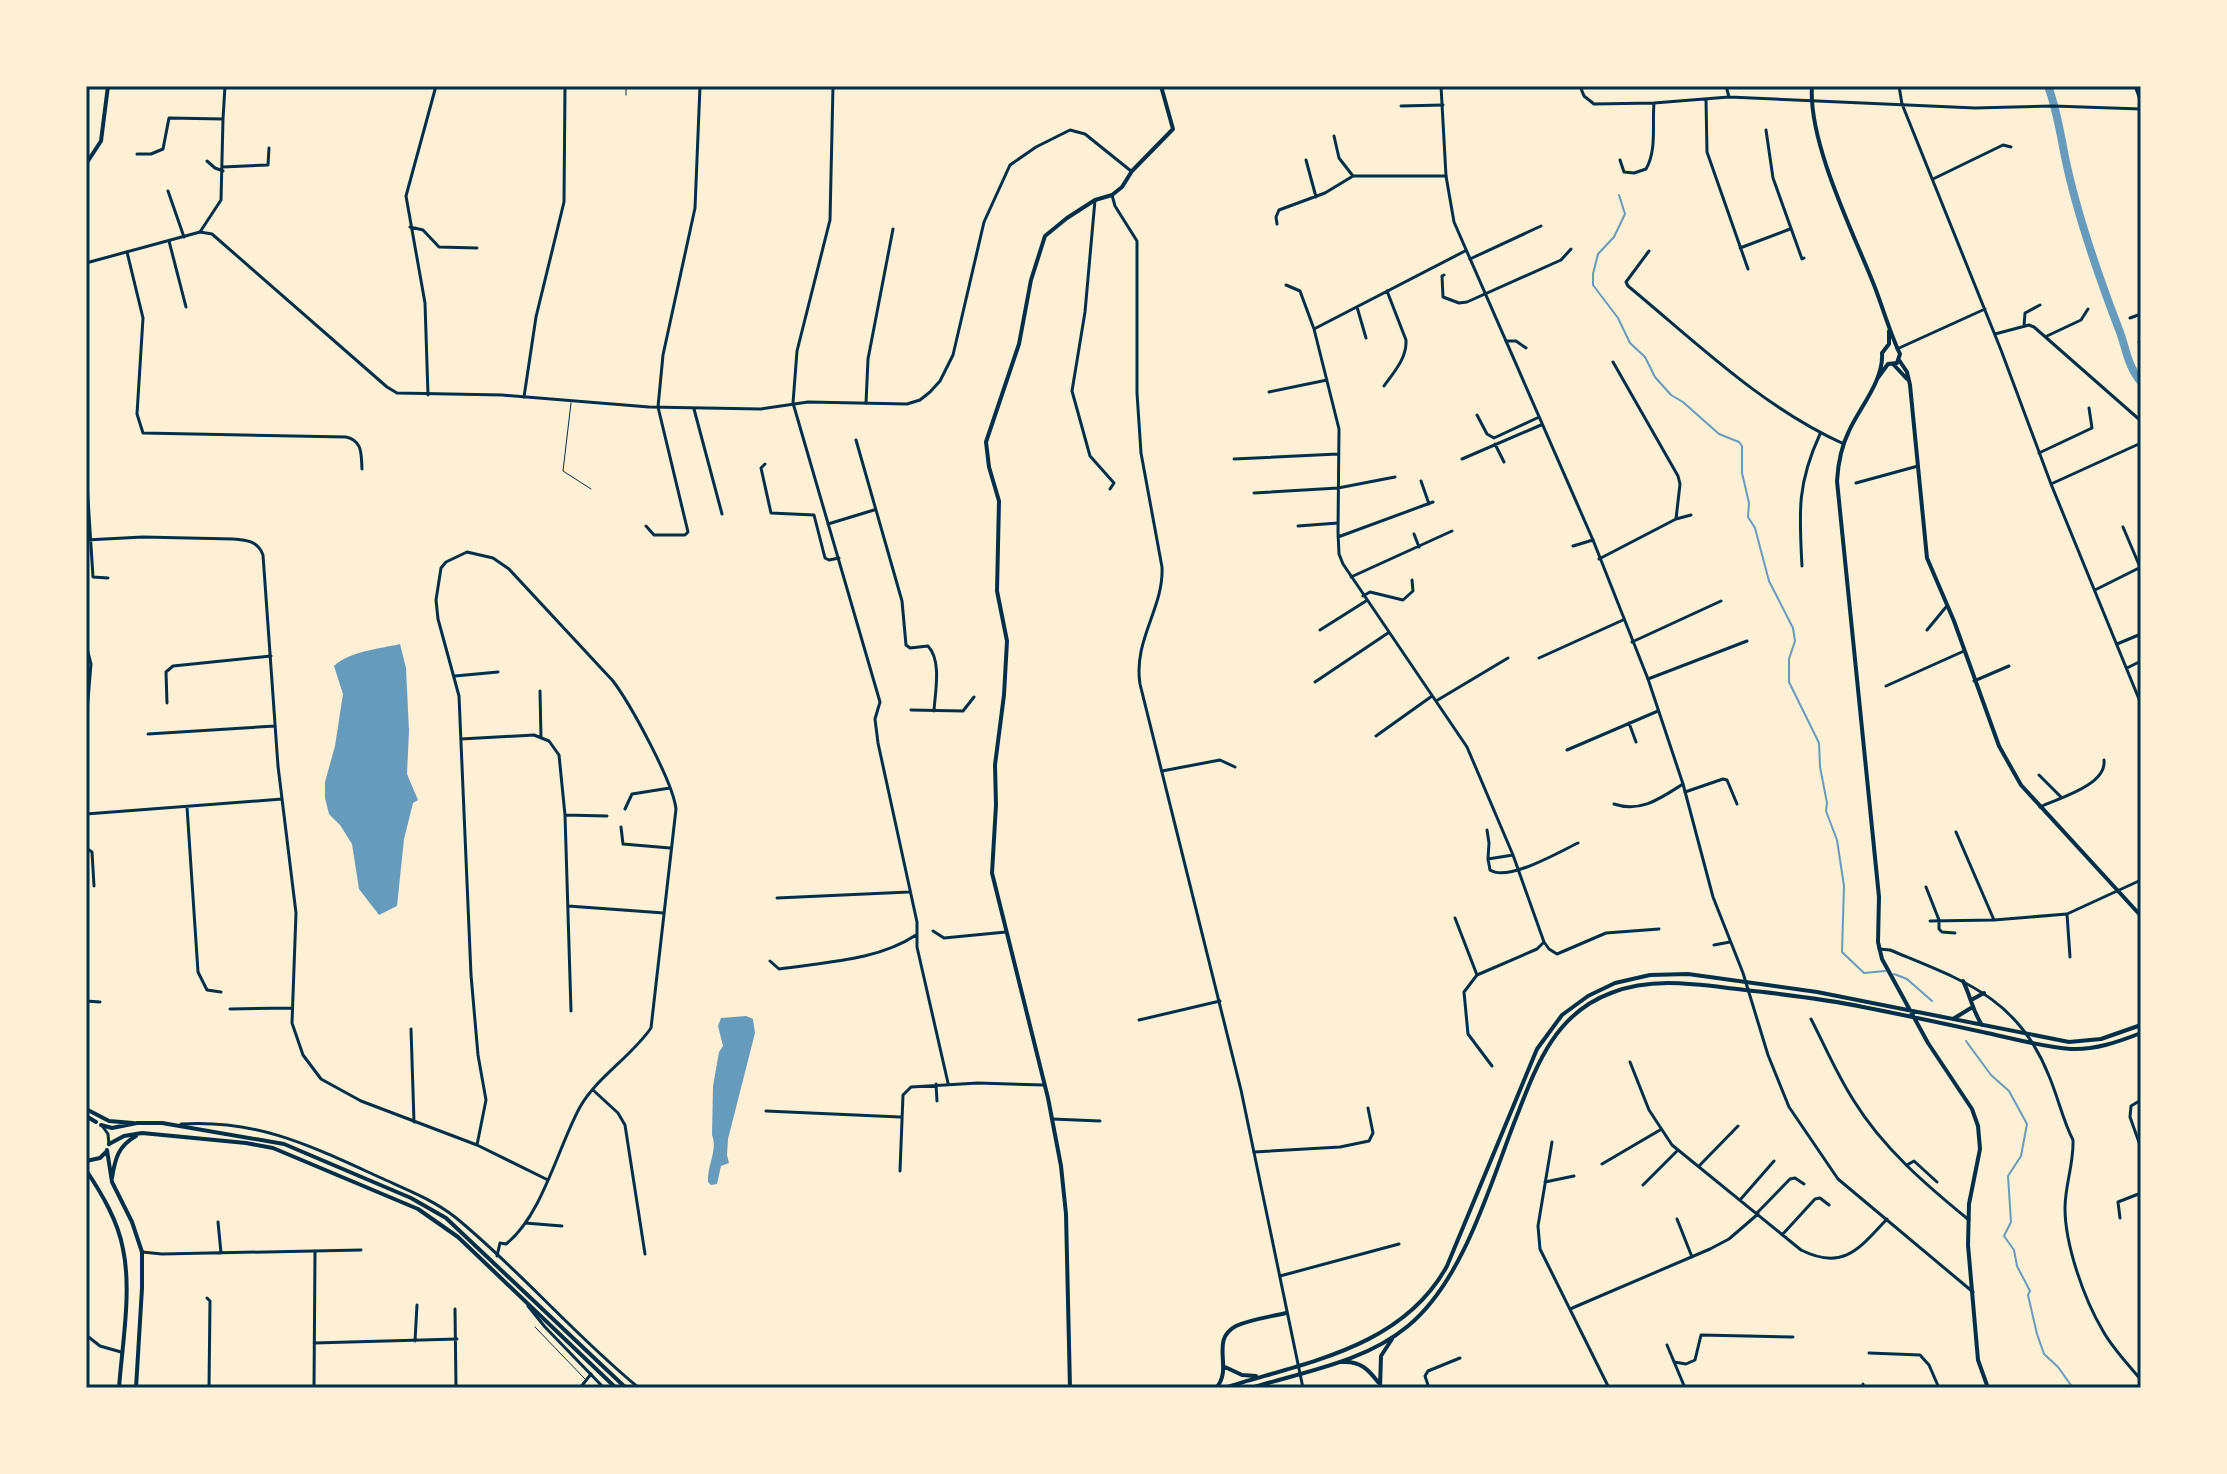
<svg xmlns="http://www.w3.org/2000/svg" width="2227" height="1474" font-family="Cabin,sans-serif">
	<rect width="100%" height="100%" fill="#fdf0d5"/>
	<path fill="#669bbc" d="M400,644l6,24 3,63 -2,43 11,26 -5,3 -9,36 -7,67 -18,9 -20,-26 -7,-45 -12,-19 -11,-11 -4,-16v-16l10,-36 8,-52 -9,-28c16,-15 45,-17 66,-22z
		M746,1016l7,3 2,14 -27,106 -1,16 2,8 -8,3 -4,18 -6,1 -3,-3c-1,-16 10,-32 4,-47l1,-49 6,-34 4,-6 -5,-20 3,-8z"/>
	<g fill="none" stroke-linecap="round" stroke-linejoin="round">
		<path stroke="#669bbc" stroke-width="2" d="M1619,195l6,19 -11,23 -16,17 -5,20v11l25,33 12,25 15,14 10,20 16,18 12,7 36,32 20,8 3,4v27l7,30 -1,14 7,11 14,53 24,47 2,13 -6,18v23l30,61 1,24 7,36 -1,8 11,29 7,46 -2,66 22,21 21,-2
			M1894,974l13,5 25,22
			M1966,1041l25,34 18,16 18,33 -6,32 -13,20 3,46 -7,14 10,14 3,16 13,25 -2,4 9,39 7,20 14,13 15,21"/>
		<path stroke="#669bbc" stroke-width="8" d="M2048,86c9,24 12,46 17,71 12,58 32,115 53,170 8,19 9,39 23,55"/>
		<path stroke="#003049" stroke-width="1" d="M626,86v9
			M571,403l-8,68 28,18
			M535,1327l50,52"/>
		<path stroke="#003049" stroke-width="3" d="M833,86l-3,134 -33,131 -4,52 87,299 -5,17 3,24 39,179v25l31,136
			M1580,86l4,10 10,8 60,-1 75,-6 246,11 78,-2 88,3
			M1726,86l3,11
			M1899,86l3,18 99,246 50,134 90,220
			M1706,100l1,52 41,117
			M1401,106l42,-1
			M223,119l2,-33
			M1766,130l7,48 29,81 2,-1
			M1334,136l5,22 14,18h93
			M137,154h14l12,-5 6,-31 54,1 -2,81 -21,32
			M1306,160l10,37
			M1620,160l4,12 10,1 12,-4c11,-19 6,-44 8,-66
			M207,161l8,7 8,3
			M223,167l45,-2 1,-17
			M1933,179l70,-34 8,2
			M168,191l16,46
			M1095,200l-10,112 -13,79 18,65 24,27 -4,6
			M1277,224l-1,-7 3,-7 46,-17 28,-17
			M410,227l13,3 16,17 38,1
			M169,241l17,66
			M1740,248l50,-19
			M1465,251l-151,78 25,100 -1,103 1,22 4,10 124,183 46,108 31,87 5,7 8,5 49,-21 53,-4
			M1649,251l-23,31 2,4c69,57 134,121 216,158
			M127,252l16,66 -6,96 6,19 203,4c17,4 15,17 16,32
			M1470,259l71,-33
			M1444,275l-2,1 1,21 16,6 8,-1 94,-42 10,-11
			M1286,285l14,6 14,38
			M1357,307l9,31
			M2130,318l11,-4
			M2024,326l1,-13 15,-8
			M1995,334l34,-9 5,2 107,94
			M2047,336l34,-16 7,-11
			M2141,338l-2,4 2,4
			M1506,341h10l10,7
			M1897,349l88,-40
			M1384,386c10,-14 23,-28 22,-46l-19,-49
			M1269,392l58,-12
			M428,395l-3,-92 -19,-107 30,-110
			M524,397l12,-80 28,-115 1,-116
			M866,403l2,-44 25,-130
			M694,409l28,105
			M1477,415l10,19 7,4 43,-20
			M856,440l46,161 4,44 4,3 18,-2c14,15 7,46 6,65
			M1495,444l9,18
			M2039,453l53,-25 -3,-20
			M1234,459l104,-5
			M1462,459l79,-34
			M765,464l-4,4 10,45 43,2 11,43 4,2 10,-2
			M86,468l7,109 15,1
			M1421,481l8,23
			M1856,483l62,-17
			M2051,484l90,-41
			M1254,493l84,-5 57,-11
			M1676,519l15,-4
			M828,524l46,-14
			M646,526l8,9h31l3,-3 -30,-125 5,-52 32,-147 5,-122
			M1298,526l40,-3
			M2123,527l17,40
			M1414,534l5,13
			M1338,537l95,-35
			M86,540l57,-3 90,2c14,1 25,2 30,16l15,211 18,147 -4,110 11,32 18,24 40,22 116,44 71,35
			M1573,546l20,-6
			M1599,559l77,-40 4,-35 -2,-8 -65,-114
			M1802,566c-3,-54 -5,-82 18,-132
			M1351,577l101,-46
			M2095,590l46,-23
			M1363,596l7,-4 33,8 10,-9 -1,-11
			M1320,630l46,-29
			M1927,630l19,-23
			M1632,642l89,-41
			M86,644l5,20 -5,60v53
			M2117,644l24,-10
			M1539,658l84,-38
			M2127,668l14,-7
			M455,676l43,-4
			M1648,679l99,-38
			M1974,681l35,-15
			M1315,682l73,-49
			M1886,686l78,-35
			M540,691l1,46
			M1436,701l72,-43
			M167,703l-1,-31 7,-6 98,-10
			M911,710l52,1 11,-14
			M1629,723l7,19
			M148,734l127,-8
			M1376,736l56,-40
			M461,739l73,-4 15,6 10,14 6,60 6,196
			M1567,750l91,-39
			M1162,771l58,-11 15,7
			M2039,775l22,22
			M1685,792l38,-13 4,1 10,24
			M1614,804c27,9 47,-6 69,-20
			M187,807l11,165 9,18 14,2
			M2040,807c19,-9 67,-22 64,-47
			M625,809l7,-15 38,-6
			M86,814l196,-15
			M565,815l42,1
			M621,827l2,17 47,4
			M1487,830l2,13 -1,16 25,-4
			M1956,832l38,88 73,-6 74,-34
			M86,848l6,4 2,34
			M1488,859l2,11c18,12 69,-18 88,-27
			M1926,887l13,33v9l3,3 13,1
			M777,898l132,-6
			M568,906l96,7
			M2067,914l3,43
			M1455,918l22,57 -13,17 4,42 24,32
			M1930,921l64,-1
			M933,931l11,7 62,-6
			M1714,945l16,-3
			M770,961l9,8c45,-7 98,-8 137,-34
			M1477,975l60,-26 7,-7
			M86,1001l14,1
			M230,1009l62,-1
			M1811,1019c14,27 26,56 43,82 29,47 72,84 115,119
			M1139,1020l81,-19
			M411,1029l3,93
			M1630,1062l19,48 23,35 129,105c42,21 58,-1 86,-31
			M936,1084l1,17
			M593,1090l25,23 7,12 20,129
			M2141,1100l-10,6 -1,11 11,31
			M766,1111l134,6
			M1052,1119l48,2
			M1552,1142l-14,84 2,23 69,139
			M477,1145l9,-45 -8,-45 -7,-80 -12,-279 -21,-77 -2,-19 5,-32 5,-6 21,-10 26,6 16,11 104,112c18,24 60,101 63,128l-25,219c-20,29 -54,49 -71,79 -22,40 -38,109 -74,137l-6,-1 -3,13
			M1254,1152l86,-5 29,-6 4,-8 -5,-25
			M1602,1164l58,-34
			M1700,1165l38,-39
			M1907,1165l7,-4 23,21
			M900,1171l3,-76 8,-8 67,-4 66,2
			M1545,1182l29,-6
			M1643,1185l35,-35
			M1740,1200l34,-39
			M1757,1213l33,-34 5,-1 9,6
			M2120,1218l-2,-16 23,-9
			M1677,1219l15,38
			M218,1222l3,31
			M525,1223l37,3
			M1782,1235l33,-36 5,-1 9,7
			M142,1252l20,2 199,-4
			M1280,1276l119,-32
			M207,1298l3,3 -1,87
			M455,1309l1,79
			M1570,1309l140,-60 19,-10 29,-25
			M86,1335l14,11 21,6
			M415,1341l2,-36
			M314,1343l143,-4
			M1667,1345l18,43
			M1869,1353l51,2 9,10 10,23
			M1674,1362l12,2 9,-4 6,-25 92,2
			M314,1388l1,-136
			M580,1388l11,-14
			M1429,1388l-4,-12 3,-5 32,-13
			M1863,1388v-4"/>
		<path stroke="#003049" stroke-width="3" d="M1441,86l5,90 8,46 139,318 55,139 35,105 30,113 30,76 25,82 21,52 49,72 135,113
			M2135,86l6,16
			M1112,195l3,11 22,35v152l4,60 21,114c2,41 -29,73 -22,117l101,406 62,298
			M86,263l114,-31 12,2 175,153 10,6 105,2 147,12 112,2 47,-7 99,2 13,-4 10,-8 10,-11 13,-26 31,-133 26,-57 26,-18 34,-17 15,4 46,37
			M1879,949l11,1c72,30 128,47 159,126 9,21 14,45 24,64 1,23 -8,45 -8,68 0,37 19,91 38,123 10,18 25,33 38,49
			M181,1124c76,-5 130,22 198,53 26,12 53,22 76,40 65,53 119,118 184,171
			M103,1127l5,7 1,11
			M528,1306l17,21 59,61"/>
		<path stroke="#003049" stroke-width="4" d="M1812,86c-4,56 41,146 62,199 9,23 16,48 26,69l-3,9 -9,1 -11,15
			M86,164l15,-23 7,-55
			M1889,331v13l-7,9c2,27 -22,54 -33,78 -8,16 -11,33 -12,50l42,416 -1,45 4,17 46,84 44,66 6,17 2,23 -11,55 -1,41 10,115 10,28
			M1899,360l8,12 3,13 17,173 27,63 45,125 22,39 120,131
			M1894,365l13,14
			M1963,981c8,16 9,29 19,44
			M1973,999l11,-6
			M1953,1019l18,-11
			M86,1109l23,12 24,2
			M86,1116l10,6
			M101,1125l11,3 25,-5h25l122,21 127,54 35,20 180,170
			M109,1144l15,-8 18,-3 104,10 27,5 145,61 40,28 158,151
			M107,1150l5,32 20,40 10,30v36l-6,100
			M86,1161l14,-3 6,-6
			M86,1170c16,24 32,51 37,79 9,42 -1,97 -4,139
			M112,1178c3,-19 6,-32 24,-42
			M1343,1362c17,-1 25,7 35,20
			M1225,1367l17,8 14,1
			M1216,1388c18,-19 -7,-48 20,-62 15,-7 34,-9 50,-13
			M1224,1388c82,-26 178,-40 223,-122l90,-217 25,-34 26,-19 27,-13 35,-8 38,-1 129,18 252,50 32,-3 40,-14
			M1251,1388c52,-16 114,-26 157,-62 56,-46 82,-142 108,-208 20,-51 38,-104 95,-125 41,-16 83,-9 126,-4 41,5 84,9 126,18 41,8 83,17 124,26 28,6 56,14 84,16 24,1 47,-7 70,-16
			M1380,1388l1,-32 11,-17"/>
		<path stroke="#003049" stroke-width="4" d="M1070,1388l-4,-174 -5,-48 -13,-68 -56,-225 4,-68 -1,-40 9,-70 3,-54 -10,-50 2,-90 -10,-34 -3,-25 33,-98 12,-64 14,-44 22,-18 28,-18 17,-5 10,-8 10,-16 41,-42 -12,-43"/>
	</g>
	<rect width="2227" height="1474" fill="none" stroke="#fdf0d5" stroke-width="176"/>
	<rect x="88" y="88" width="2051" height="1298" fill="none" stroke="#003049" stroke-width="3"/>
</svg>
